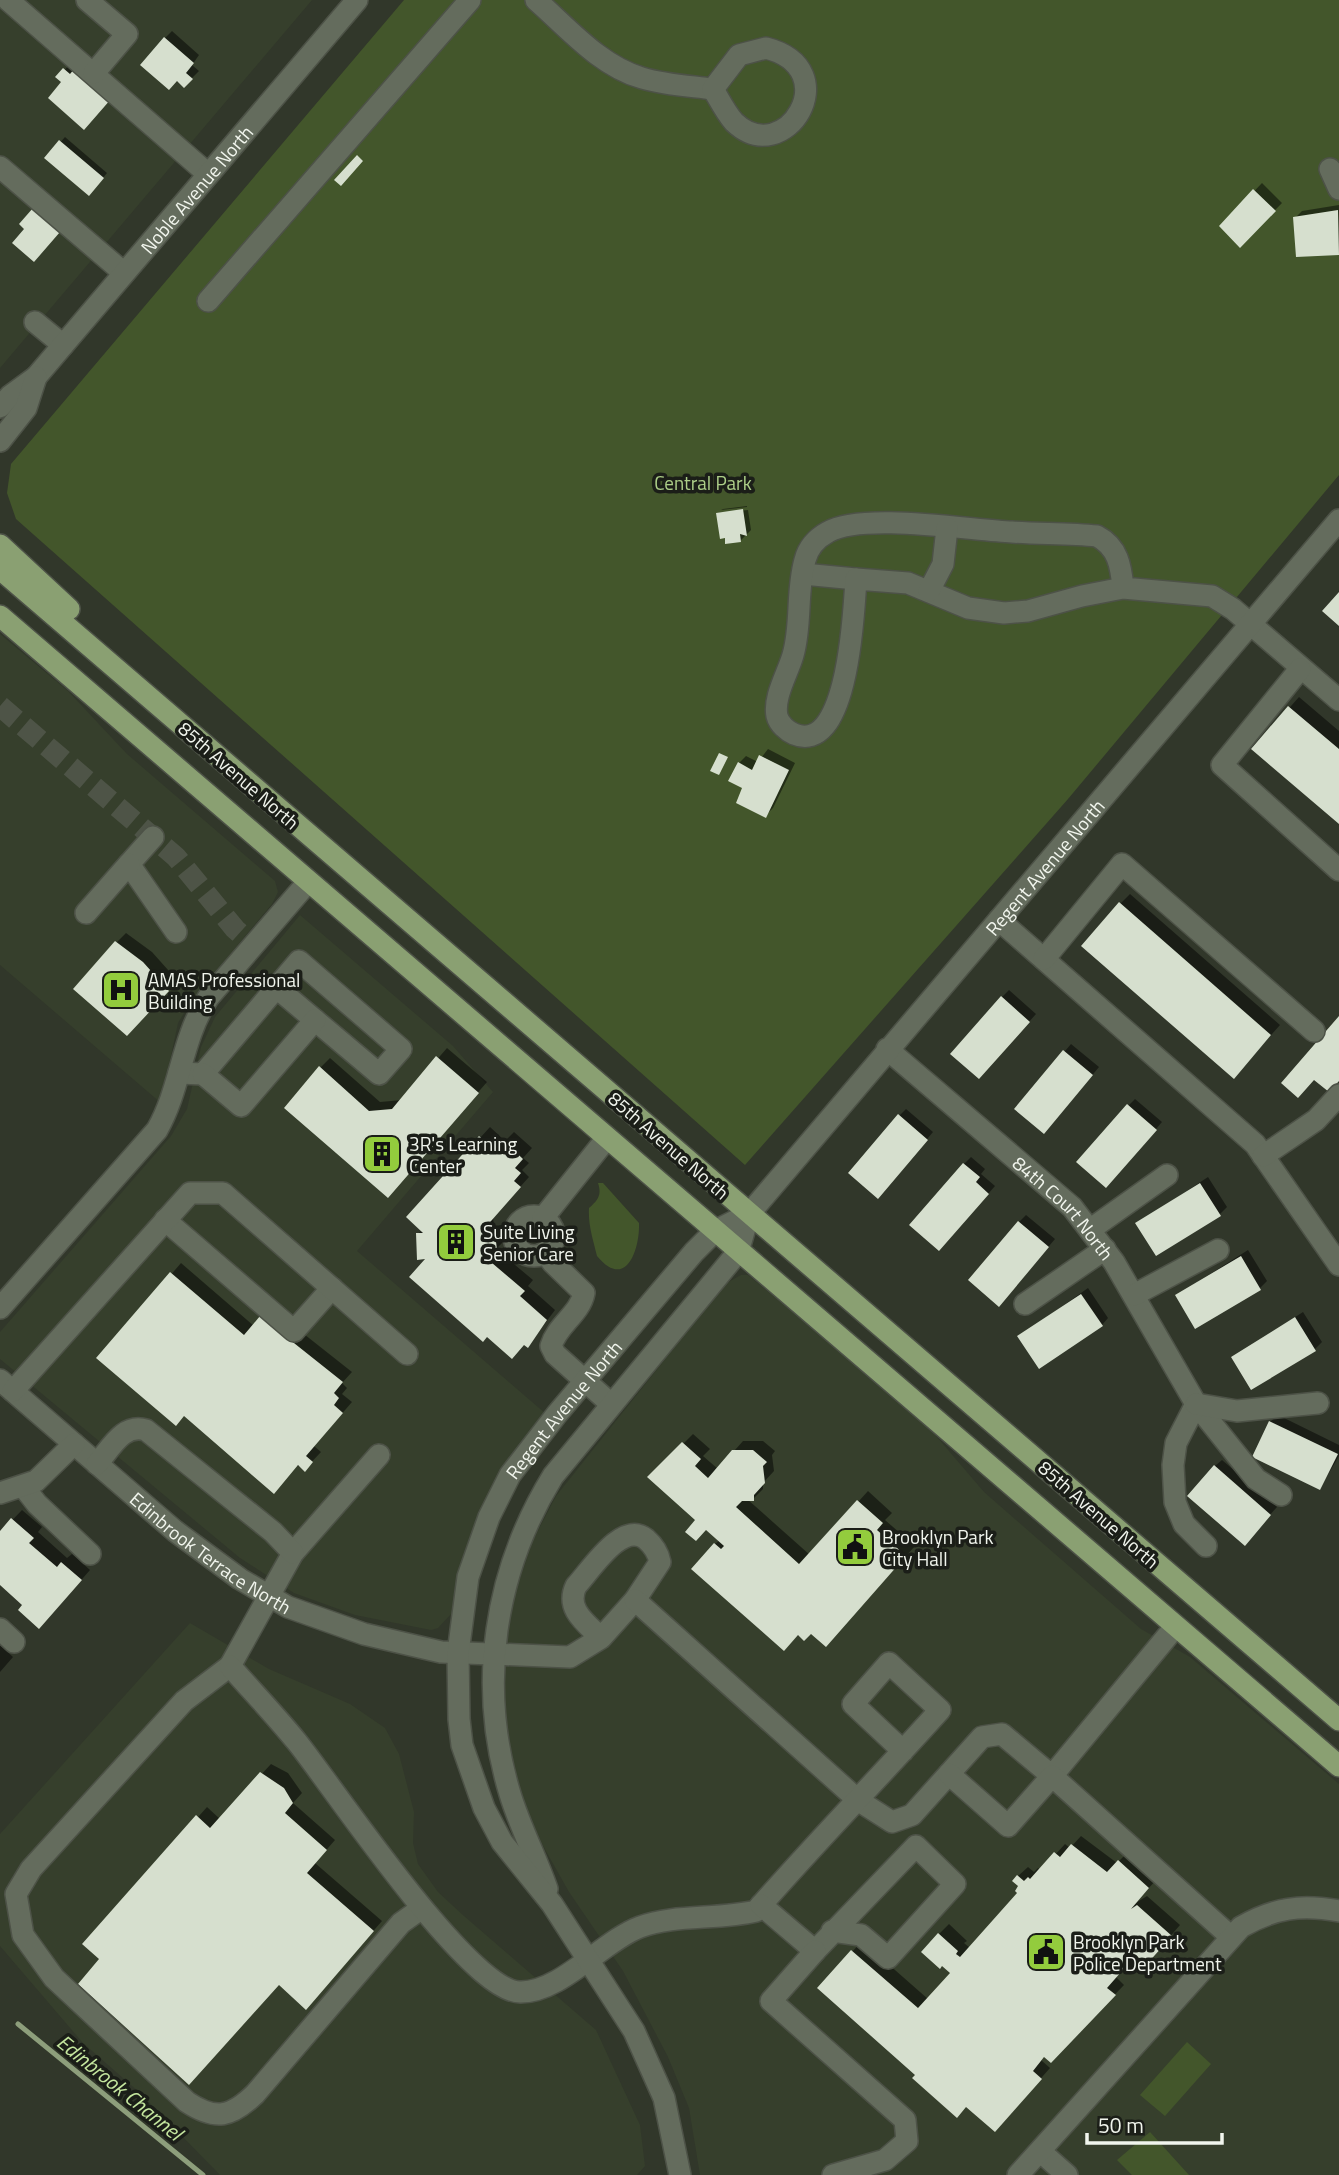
<svg xmlns="http://www.w3.org/2000/svg" width="1339" height="2175" font-family="'Titillium Web',sans-serif">
	<rect width="100%" height="100%" fill="#31372a"/>
	<path fill="#363f2c" d="M0,0h312l-312,368z
		M0,634l68,57 59,63 148,127 3,11 -6,12 -80,96 -14,23 -17,80 -161,-138z
		M300,915l153,131 40,46 -136,159 189,163 -93,198 -15,16 -7,2 -76,-15 -61,-22 -54,-35 -240,-199v-27l171,-196 16,-27 14,-62 14,-30z
		M741,1275h7l171,141 65,76 157,137 49,28 149,127v391h-639l-11,-67 -21,-51 -45,-86 -54,-79 -44,-78 -20,-70 -4,-57 9,-79 23,-68 23,-44 169,-212z
		M190,1623l79,46 81,35 35,24 14,26 15,58 -1,31 5,21 20,28 26,24 132,114 44,95 5,41 -8,9h-417l-80,-82 -57,-50 -83,-97v-112z"/>
	<path fill="#43562b" d="M404,0h935v475l-271,324 -323,366 -729,-646 -9,-26 4,-29z
		M598,1183h5l36,40c1,26 -13,68 -42,33 -4,-17 -9,-31 -8,-48 9,-8 13,-13 9,-25z
		M1187,2042l24,22 -46,52 -25,-21z
		M1150,2132l39,43h-57l-15,-15z"/>
	<path fill="#0007" d="M172,31l27,24 -7,10 7,6 -15,15 -19,-48z
		M72,62l5,6 -13,14 -6,-5z
		M65,137l42,36 -14,17 -47,-32z
		M1262,183l20,20 -42,43 -19,-20z
		M1339,205v47l-1,1 -43,-35 7,-7z
		M747,506v1l-26,3 2,-1z
		M748,510l3,20 -11,11 -22,-28z
		M1299,697l40,34v91l-86,-73z
		M768,749l27,14 -22,45 -7,7 -22,-27 -5,-25 7,-7 12,6z
		M1130,894l150,131 -37,42 -123,-163z
		M126,933l26,19 25,28 -41,44 -20,-81z
		M1009,990l27,24 -50,56 16,-73z
		M1071,1044l28,23 -48,58 -35,-16z
		M447,1048l40,34 -90,104 -77,-118 10,-10 50,44 22,-2z
		M1135,1099l27,23 -49,57 15,-73z
		M906,1109l27,23 -48,57 14,-73z
		M490,1127l15,14 9,-9 18,16 -9,10 6,5 -7,7 7,7 -36,40 1,9 10,-1 2,14 -10,10 37,31 -5,6 27,24 -27,36 -100,-88 -10,-24 4,-4 -14,-13z
		M971,1157l14,12 -4,5 14,12 -49,56 18,-78z
		M1208,1177l19,30 -7,7 -83,10z
		M1026,1215l29,24 -49,58 13,-75z
		M1248,1250l19,31 -7,7 -83,7z
		M181,1263l73,63 17,-18 81,64 -10,11 5,5 -5,6 10,8 -38,44 7,6 -16,17 -120,-55 -86,-56z
		M1088,1288l20,30 -6,7 -83,12z
		M1303,1312l19,30 -7,7 -82,8z
		M1278,1415l61,30v11l-19,32 -50,-66z
		M693,1434l17,15 -7,7 15,13 25,-28h20l12,10 -3,4 2,16 -11,12v6l-10,10h-6l63,56 58,-64 24,22 -7,7 30,26 -89,99 -111,-101 5,-4 -70,-63z
		M1222,1460l55,47 -26,29 -36,-70z
		M22,1510l20,17 -4,5 29,26 5,-4 18,16 -41,47 -24,-12 -25,-23v-49z
		M0,1645l13,12 -13,15z
		M271,1764l17,9 14,20 -9,10 42,37 -20,23 67,58 -67,77 -36,-15 -194,-39 122,-137 13,12z
		M1081,1836l36,27 11,-11 30,26 -24,26 13,-8 33,29 -24,28 -19,1 -21,23 8,8 -73,76 -6,-5 -4,4 9,8 -46,52 -37,-14 -50,-31 -98,-87 43,-47 66,58 24,-26 -13,-39 10,-10 18,17 -3,2 6,5 50,-55 -2,-17 10,-9 6,5 4,-4 3,2 24,-26 5,4z"/>
	<g fill="none" stroke-linecap="round" stroke-linejoin="round">
		<path stroke="#8d9e7b" stroke-width="5" d="M18,2024l185,151"/>
	</g>
	<path fill="#d6dfce" d="M164,37l30,26 -8,10 7,6 -9,9 -7,-7 -8,9 -29,-25z
		M63,68l7,6 5,-6 36,31 -27,31 -36,-32 13,-16 -6,-5z
		M59,140l45,38 -15,18 -45,-38z
		M357,155l6,6 -22,25 -7,-6z
		M1253,189l23,22 -36,37 -21,-22z
		M33,208l27,24 -26,30 -22,-19 12,-14 -5,-5z
		M1338,210l1,45 -43,2 -3,-40z
		M743,509l4,27 -7,-2 1,8 -16,2v-6l-5,1 -4,-26z
		M1339,592v34l-17,-15z
		M1288,706l51,43v75l-88,-75z
		M719,753l9,4 -9,18 -9,-4z
		M759,755l30,15 -23,48 -30,-15 6,-15 -14,-7 10,-19 14,8z
		M1119,902l152,133 -37,44 -153,-133z
		M115,941l28,21 26,29 -42,45 -54,-47z
		M1001,996l29,26 -51,57 -29,-25z
		M1339,1016v65l-10,11 -15,-12 -16,18 -17,-15z
		M1063,1050l30,25 -49,59 -30,-25z
		M436,1056l43,37 -91,105 -104,-90 35,-42 50,45 23,-2z
		M1127,1104l30,26 -51,58 -30,-26z
		M898,1114l30,26 -50,59 -30,-26z
		M479,1136l15,14 9,-10 20,19 -8,9 6,5 -7,8 7,6 -37,42v5l11,-1 2,17 -12,1v6l40,34 -5,5 27,24 -19,28 -4,-3 -12,14 -25,-22 -4,5 -74,-65 16,-18 -8,1 -1,-27h7l-17,-16z
		M963,1163l17,14 -4,5 13,12 -50,57 -30,-26z
		M1200,1183l21,33 -65,40 -21,-33z
		M1018,1221l31,26 -50,60 -31,-27z
		M1241,1256l20,34 -66,39 -20,-34z
		M170,1272l74,63 16,-19 83,66 -9,11 5,5 -5,7 9,8 -37,43 7,6 -8,10 -7,-7 -24,29 -90,-78 -8,10 -80,-68z
		M1081,1294l22,32 -64,43 -22,-33z
		M1295,1317l21,34 -65,39 -20,-33z
		M1269,1421l69,33 -18,36 -68,-33z
		M682,1442l19,17 -6,7 13,12 24,-28h21l14,12 -4,4 2,17 -11,12v6h-12l-6,6 63,57 58,-64 26,23 -6,7 29,26 -80,91 -15,-13 -7,7 -6,-6 -14,16 -93,-82 23,-26 7,6 3,-3 -18,-16 -10,11 -11,-9 10,-12 -48,-43z
		M1214,1465l57,50 -26,31 -58,-50z
		M11,1518l23,20 -5,5 28,24 4,-5 21,18 -43,49 -21,-19 4,-5 -22,-20v-54z
		M260,1772l24,16 9,15 -8,10 42,37 -20,23 67,58 -68,79 -27,-25 -90,100 -111,-101 21,-25 -17,-15 114,-129 14,13z
		M1071,1844l36,28 11,-12 31,28 -18,21 6,-4 35,31 -26,29 -10,-10 -29,33 9,7 -65,68 -7,-6 -11,14 9,8 -47,53 -29,-25 -9,11 -45,-40 3,-3 -98,-87 34,-38 67,58 32,-35 -8,-7 -2,3 -19,-17 17,-19 20,18 -2,3 4,3 57,-64 -2,-2 3,-5 -6,-5 5,-6 7,6 4,-4 2,2 24,-27 6,5z"/>
	<g fill="none" stroke-linecap="round" stroke-linejoin="round">
		<path stroke="#4e5447" stroke-width="21" stroke-dasharray="21 10" stroke-linecap="butt" d="M0,706l176,151 59,72 18,16"/>
		<defs>
			<g id="minor">
				<path d="M8,0l200,174"/>
				<path d="M87,0l40,34 -33,39"/>
				<path d="M536,0c32,28 64,66 106,78 23,7 48,8 71,11"/>
				<path d="M766,48c82,21 19,123 -32,74 -8,-9 -15,-23 -21,-33l26,-34z"/>
				<path d="M0,167l124,106"/>
				<path d="M1330,169l9,20"/>
				<path d="M208,301l262,-301"/>
				<path d="M35,322l28,23"/>
				<path id="s1" d="M0,407l10,-11 26,-19 321,-377"/>
				<path d="M0,441l26,-33 10,-31"/>
				<path d="M803,574l53,5"/>
				<path d="M1123,588c-2,-22 -5,-41 -26,-52 -28,-3 -57,-2 -85,-4 -43,-2 -150,-20 -184,0 -11,6 -20,16 -23,28 -9,31 -3,64 -12,95 -5,18 -20,42 -16,61 2,8 10,15 17,18 55,23 60,-128 62,-155l52,4 60,25 36,5 24,-2 54,-15 41,-8 89,8 21,13 106,91"/>
				<path d="M929,591l14,-27 4,-36"/>
				<path d="M1300,669l-78,96 117,105"/>
				<path d="M153,837l-24,27 47,68"/>
				<path d="M86,913l43,-49"/>
				<path d="M999,920l256,224 84,121"/>
				<path d="M1044,959l78,-95 192,167"/>
				<path id="s2" d="M887,1049l185,158 42,55 82,142 60,75 25,16"/>
				<path d="M179,1073l24,1 96,-113 102,88 -22,25 -102,-86"/>
				<path d="M203,1074l38,32 74,-86"/>
				<path d="M1263,1156l53,-36 23,-25"/>
				<circle cx="534" cy="1236" r="20"/>
				<path d="M543,1218l64,-80"/>
				<path d="M165,1220l129,111 38,-43"/>
				<path d="M1091,1229l76,-54"/>
				<path d="M545,1252l8,11 31,30c-4,21 -27,32 -33,53l4,8 56,50"/>
				<path d="M1134,1295l84,-45"/>
				<path d="M1025,1304l80,-55"/>
				<path d="M0,1308l157,-178c24,-42 24,-90 51,-132l100,-116"/>
				<path id="s3" d="M0,1380l175,151 65,48 48,28 76,27 77,18 129,5 31,-19c-15,-15 -36,-29 -25,-52 15,-16 46,-66 70,-47 8,7 12,13 14,23l-25,38 -34,38"/>
				<path d="M13,1391l177,-198h33l184,161"/>
				<path d="M1196,1404l-20,39 -3,22 2,37 9,22 22,22"/>
				<path d="M1196,1404l41,7 81,-8"/>
				<path d="M379,1455l-86,98 -63,113 -46,35 -153,168 -15,25 7,41 31,43 133,124c29,19 44,15 68,-8l146,-171 21,-15"/>
				<path d="M97,1464c14,-16 26,-41 49,-34l127,102 20,21"/>
				<path d="M23,1486l14,18 53,50"/>
				<path d="M0,1493l36,-12 38,-37"/>
				<path d="M635,1600l224,201 33,21 20,-7 70,-78 20,-3 50,42 123,-149"/>
				<path d="M0,1629l14,13"/>
				<path d="M230,1666c22,25 46,50 67,76 37,46 172,250 223,250 40,1 83,-51 120,-65 34,-13 79,-7 116,-16 59,-68 123,-133 184,-201l-51,-47 -36,41 50,47"/>
				<path d="M949,1774l59,52 44,-50 178,160"/>
				<path d="M547,1889c-11,-32 -27,-62 -37,-95 -33,-109 -16,-222 43,-318l185,-224 11,-38"/>
				<path d="M761,1905l54,46 101,-105 39,38 -67,74 -27,-23 -29,-4"/>
				<path d="M815,1951l-44,50 134,119 2,21 -22,19 -52,15"/>
				<path d="M1041,2152l26,23"/>
				<path id="s4" d="M680,2175l-16,-77 -30,-67 -82,-127 -50,-62 -18,-34 -22,-63 -3,-26 -1,-66 10,-76 21,-60 21,-42 47,-61 137,-162 21,-21 34,-17 590,-694"/>
				<path d="M1018,2175l223,-248c33,-19 60,-23 98,-16"/>
			</g>
			<path id="major" d="M0,545l69,64
				M0,569l1339,1151
				M0,616l1339,1150"/>
		</defs>
		<use href="#minor" stroke="#4d5247" stroke-width="24"/>
		<use href="#major" stroke="#4d5247" stroke-width="24"/>
		<use href="#minor" stroke="#646c5d" stroke-width="21"/>
		<use href="#major" stroke="#8aa072" stroke-width="21"/>
	</g>
	<defs>
		<symbol id="hospital-square" viewBox="-11 -11 22 22"><rect x="-9" y="-9" width="18" height="18" rx="4" fill="#93cc3d" stroke="#1b1e18"/><path d="M-5-5h3v3.5h4V-5h3V5h-3V1.5h-4V5h-3Z" fill="#111"/></symbol>
		<symbol id="building-square" viewBox="-11 -11 22 22"><rect x="-9" y="-9" width="18" height="18" rx="4" fill="#93cc3d" stroke="#1b1e18"/><path d="M-4-6H4V6H1V3H-1V6H-4ZM-2.5-4.3h1.7v1.8h-1.7ZM.8-4.3h1.7v1.8H.8ZM-2.5-1h1.7V.8h-1.7ZM.8-1h1.7V.8H.8Z" fill="#111"/></symbol>
		<symbol id="civic-square" viewBox="-11 -11 22 22"><rect x="-9" y="-9" width="18" height="18" rx="4" fill="#93cc3d" stroke="#1b1e18"/><path d="M-.6-6.5H3V-4.5H.6V-3L4-1V1h2V6H-6V1h2V-1L-.6-3ZM-1.2 2.5V6h2.4V2.5Z" fill="#111"/></symbol>
	</defs>
	<g fill-rule="evenodd">
		<use href="#hospital-square" x="99" y="968" width="44" height="44"/>
		<use href="#building-square" x="360" y="1132" width="44" height="44"/>
		<use href="#building-square" x="434" y="1220" width="44" height="44"/>
		<use href="#civic-square" x="833" y="1525" width="44" height="44"/>
		<use href="#civic-square" x="1024" y="1930" width="44" height="44"/>
	</g>
	<g text-anchor="middle" dominant-baseline="central" stroke-width="7" stroke-linejoin="round" paint-order="stroke">
		<g font-size="19" fill="#f1f5ed" stroke="#1b1e18">
			<text stroke="none"><textPath href="#s1" startOffset="294">Noble Avenue North</textPath></text>
			<text transform="translate(239 775) rotate(41)">85th Avenue North</text>
			<text stroke="none"><textPath href="#s4" startOffset="1580">Regent Avenue North</textPath></text>
			<text transform="translate(669 1145) rotate(41)">85th Avenue North</text>
			<text stroke="none"><textPath href="#s2" startOffset="238">84th Court North</textPath></text>
			<text stroke="none"><textPath href="#s4" startOffset="852">Regent Avenue North</textPath></text>
			<text transform="translate(1099 1514) rotate(41)">85th Avenue North</text>
			<text stroke="none"><textPath href="#s3" startOffset="273">Edinbrook Terrace North</textPath></text>
		</g>
		<g font-size="19" fill="#adcf88" stroke="#1b1e18">
			<text x="703" y="482">Central Park</text>
		</g>
		<g font-size="19" fill="#f1f5ed" stroke="#1b1e18" text-anchor="start">
			<text x="148" y="979">AMAS Professional<tspan x="148" dy="22">Building</tspan></text>
			<text x="409" y="1143">3R's Learning<tspan x="409" dy="22">Center</tspan></text>
			<text x="483" y="1231">Suite Living<tspan x="483" dy="22">Senior Care</tspan></text>
			<text x="882" y="1536">Brooklyn Park<tspan x="882" dy="22">City Hall</tspan></text>
			<text x="1073" y="1941">Brooklyn Park<tspan x="1073" dy="22">Police Department</tspan></text>
		</g>
		<g font-size="21" font-style="italic" fill="#c5e79f" stroke="#1b1e18">
			<text transform="translate(120 2087) rotate(39)">Edinbrook Channel</text>
		</g>
	</g>
	<path d="M1087 2133v10h135v-10" fill="none" stroke="#f1f5ed" stroke-width="3.5"/>
	<text x="1098" y="2133" font-size="21" fill="#f1f5ed" stroke="#1b1e18" stroke-width="5" paint-order="stroke">50 m</text>
</svg>
